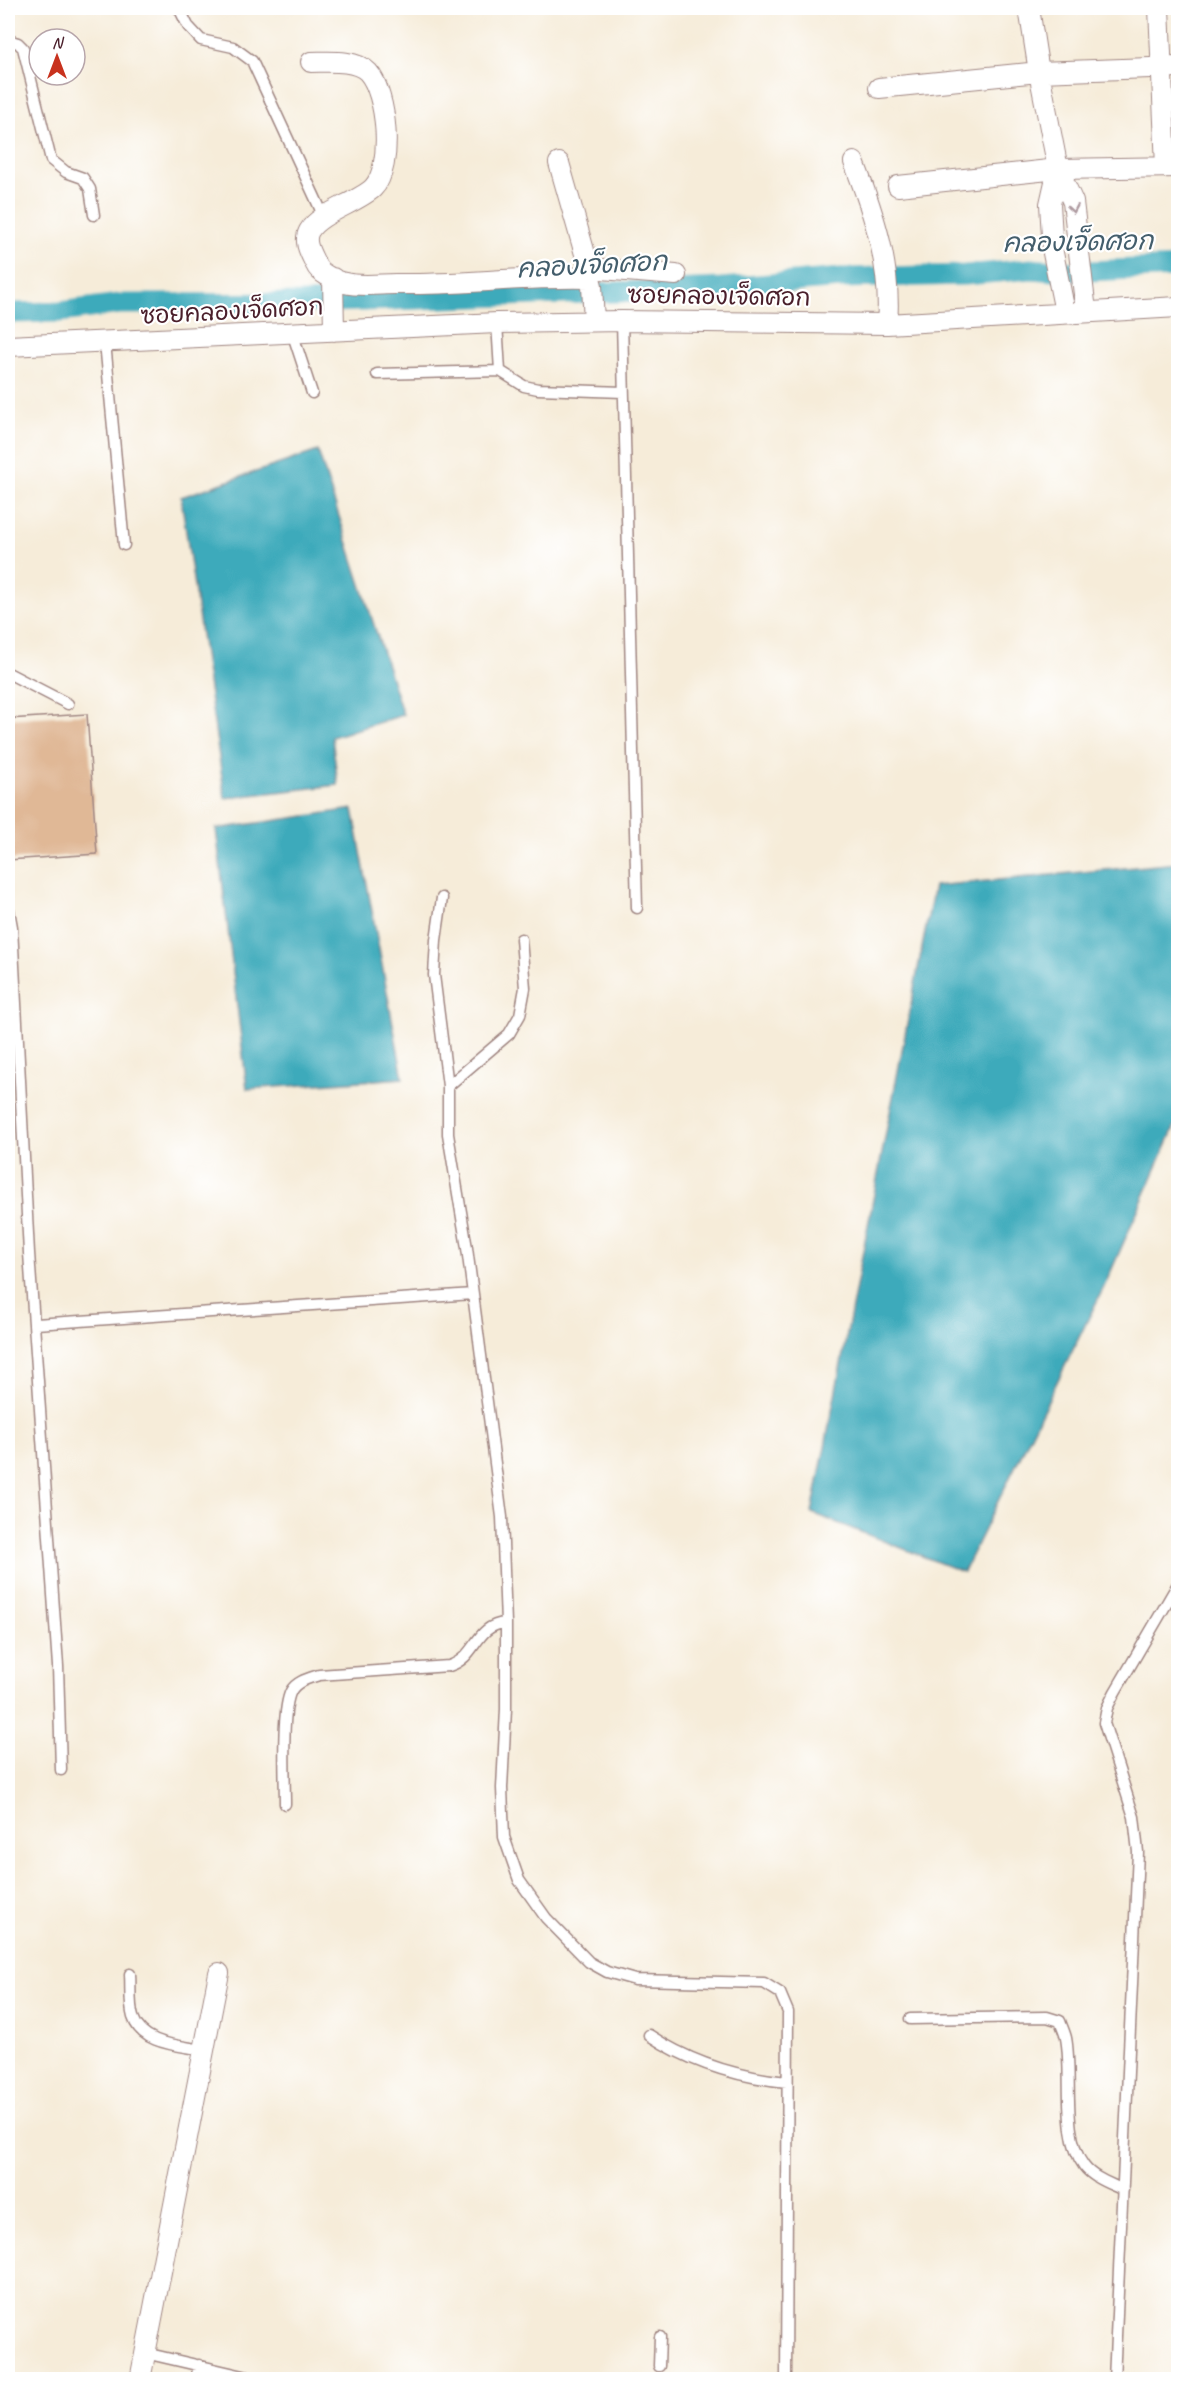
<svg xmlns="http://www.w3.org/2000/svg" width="1186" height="2387" font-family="Caveat,'Playpen Sans Thai',sans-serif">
	<rect width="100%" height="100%" fill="#fff"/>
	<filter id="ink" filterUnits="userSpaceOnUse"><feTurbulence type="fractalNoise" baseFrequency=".0167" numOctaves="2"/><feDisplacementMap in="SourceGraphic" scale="12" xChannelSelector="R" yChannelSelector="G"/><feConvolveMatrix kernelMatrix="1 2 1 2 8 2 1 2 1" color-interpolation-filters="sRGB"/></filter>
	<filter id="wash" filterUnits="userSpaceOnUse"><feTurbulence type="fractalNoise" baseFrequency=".008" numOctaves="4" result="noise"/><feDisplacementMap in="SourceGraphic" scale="24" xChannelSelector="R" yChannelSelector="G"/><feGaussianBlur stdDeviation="1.35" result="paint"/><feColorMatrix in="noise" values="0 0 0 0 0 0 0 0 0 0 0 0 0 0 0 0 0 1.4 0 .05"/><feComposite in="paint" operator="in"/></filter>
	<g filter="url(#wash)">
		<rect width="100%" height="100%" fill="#f6ecd9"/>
		<path fill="#3daabb" stroke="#446473" stroke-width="1.5" d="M318,451l85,264 -71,22 6,48 -113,13 -44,-301z
			M353,809l50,269 -156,11 -31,-260z
			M1178,863v256l-74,168 -141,285 -151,-59 122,-627z"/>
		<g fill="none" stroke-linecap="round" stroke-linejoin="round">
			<path stroke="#3daabb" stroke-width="21" d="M8,313l52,-1 59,-8 183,-1 262,-9 157,-6 120,-10 124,-3 66,-6 36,3 111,-5"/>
		</g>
		<g id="blocks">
			<path fill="#e0b896" d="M87,714l10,140 -89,6v-141z"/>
		</g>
	</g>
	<g filter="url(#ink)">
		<use href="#blocks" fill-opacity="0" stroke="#a08682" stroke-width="1.5"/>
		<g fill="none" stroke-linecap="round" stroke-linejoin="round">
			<defs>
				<path id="service" d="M179,8l9,18 13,14 32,7 19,14 72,156
					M8,40l10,3 5,5 28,112 15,12 17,6 7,11 4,26
					M622,321l15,587
					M292,332l20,61
					M105,342l19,203
					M500,371l24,15 14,3 85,3
					M377,374l123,-3 -3,-48
					M8,673l60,31
					M442,898l-6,42 -2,35 14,111v48l19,114 35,269 4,106v86l-4,79 2,49 15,43 27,38 43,44 18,10 28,8 129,3 16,10 8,19 -2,368
					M8,905l4,22 17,326 29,413 3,104
					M448,1086l61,-52 11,-19 5,-27 -4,-49
					M36,1324l437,-30
					M285,1804c0,-25 -4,-94 6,-113 5,-10 19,-13 28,-16l130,-9c29,-9 25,-41 57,-43
					M130,1974c1,13 -1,30 3,43 9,28 46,28 70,33
					M910,2019l137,-2 13,4c2,6 5,12 6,17 7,35 -5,98 18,128 9,12 25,17 39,24
					M649,2035c42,28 88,42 138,47
					M145,2353l116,27
					M659,2366l1,-29
					M196,2380l3,-15
					M1114,2380l24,-528 -4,-35 -30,-94 3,-15 8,-16 63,-108"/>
				<path id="minor" d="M1029,8l10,64 19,97 15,33 13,109
					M1159,8l7,159
					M311,62c17,0 44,-3 57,10 19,21 26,95 5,116 -16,15 -54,25 -64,43 -6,11 2,23 7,34 3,8 21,17 29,18 16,4 35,1 50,1 65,1 130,-8 195,-6l2,8 2,35
					M879,88l160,-16 139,-5
					M854,162c20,52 38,106 33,162
					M559,163l30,105 1,10
					M1058,169l-8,35 3,49 12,59
					M898,186l160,-17 120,-2
					M589,268l87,7
					M333,278l1,53
					M8,346l489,-23 125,-2 265,3 291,-17
					M140,2380l79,-407"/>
			</defs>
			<use href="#service" stroke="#a08682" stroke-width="13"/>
			<use href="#minor" stroke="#a08682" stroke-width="22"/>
			<use href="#service" stroke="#fff" stroke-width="10"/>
			<use href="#minor" stroke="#fff" stroke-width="20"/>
		</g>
		<defs><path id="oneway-chevron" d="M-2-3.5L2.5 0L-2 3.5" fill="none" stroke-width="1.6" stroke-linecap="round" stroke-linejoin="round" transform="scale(1.5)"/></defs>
		<use stroke="#ae9aa0" href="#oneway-chevron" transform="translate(1073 209) rotate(80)"/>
	</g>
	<g text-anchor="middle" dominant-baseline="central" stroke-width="4.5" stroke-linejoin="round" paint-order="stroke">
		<g font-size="24" fill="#4a1f2b" stroke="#fff">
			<text transform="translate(719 296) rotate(1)">ซอยคลองเจ็ดศอก</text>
			<text transform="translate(232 311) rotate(-3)">ซอยคลองเจ็ดศอก</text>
		</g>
		<g font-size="26" font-style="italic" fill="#445e6c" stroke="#fff">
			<text transform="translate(1078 242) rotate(-1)">คลองเจ็ดศอก</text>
			<text transform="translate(592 265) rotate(-3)">คลองเจ็ดศอก</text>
		</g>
	</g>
	<rect width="1186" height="2387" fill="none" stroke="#fff" stroke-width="30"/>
	<g transform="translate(57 57)"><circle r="28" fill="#ffffff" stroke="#b7a5aa" stroke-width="1.5"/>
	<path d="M0-4.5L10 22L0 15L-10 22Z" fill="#c8321e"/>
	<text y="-9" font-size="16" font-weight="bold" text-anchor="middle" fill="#4a1f2b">N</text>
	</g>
</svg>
